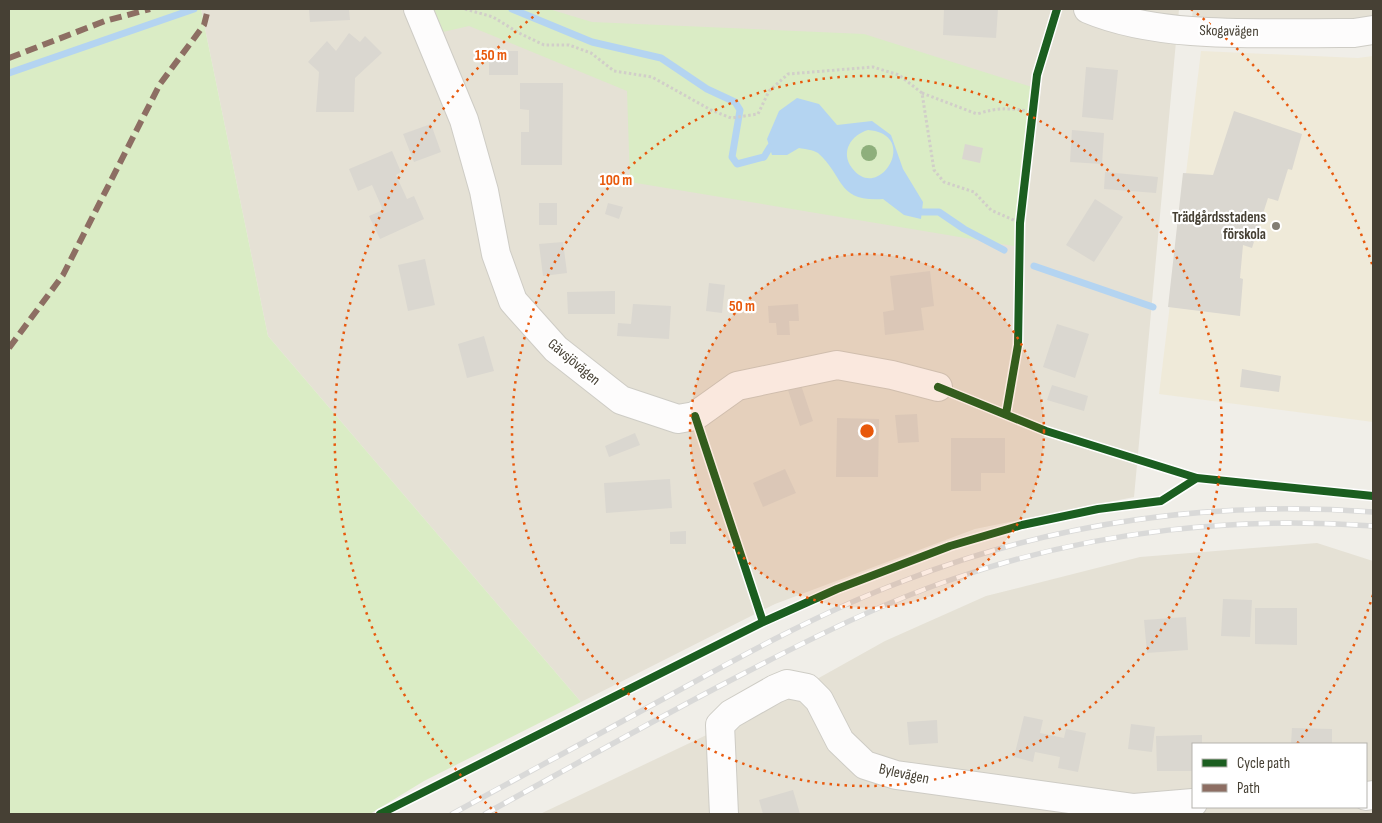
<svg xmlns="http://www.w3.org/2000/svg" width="1382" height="823" font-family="'Sofia Sans Condensed',sans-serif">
	<rect width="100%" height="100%" fill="#f0eee8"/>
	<path fill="#e5e1d5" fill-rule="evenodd" d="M201,9h978l-45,488 -159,32 -200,75 -194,98 -313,-366z
		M1193,9h180v9l-26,6 -155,-6z
		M1317,543l56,18v253h-833l234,-111 111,-62 101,-45 154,-39zM1193,744h173v63h-173z"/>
	<path fill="#efead9" d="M1201,51l157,7 15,-2v366l-214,-28z"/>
	<path fill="#daecc5" d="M9,9h192l67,327 313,366 -157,79 -54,33h-361z
		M418,9h131l43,13 272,12 171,54 -15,159 -390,-65 -3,-91 -158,-65 -39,9z"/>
	<path fill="#b4d4f1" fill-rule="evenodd" d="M797,98l22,6 18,21 35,-4 19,14 12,34 20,33 -2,17 -17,-4 -21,-16c-47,3 -38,-22 -65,-46 -5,-3 -13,-4 -19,-5l-12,7h-15l-5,-16 12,-28zM868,130c53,4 11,74 -16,38 -12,-16 -1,-33 16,-38z"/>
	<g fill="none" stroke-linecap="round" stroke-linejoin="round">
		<path stroke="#b4d4f1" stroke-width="7" d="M512,9l80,33 69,16 46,31 28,13 5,8 -8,47 5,7 27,-7 6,-10
			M9,73l185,-64
			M922,212h17l25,17 40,21
			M1034,266l119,41"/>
	</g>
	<path fill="#dad7d0" d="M309,9h40l1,11 -40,2z
		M944,9h54l-2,29 -53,-3z
		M349,33l11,9 5,-6 17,17 -27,25 -1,34h-38l3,-40 -11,-10 19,-21 9,10z
		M489,51h29v24h-29z
		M1086,67l32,3 -5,50 -31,-3z
		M520,83h43l-1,82h-41v-33h8v-22l-9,-1z
		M1234,111l68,23 -10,36 -4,-1 -10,32 -10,-3 -16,50 -9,-3 -3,33 3,1 -3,37 -72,-9 15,-134 30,2z
		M431,124l10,28 -27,10 -11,-28z
		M1072,130l32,3 -2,31 -32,-2z
		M965,144l18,4 -3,15 -18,-4z
		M392,151l9,21 -5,3 11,24 7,-3 10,23 -44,20 -11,-23 14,-6 -11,-25 -14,6 -9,-22z
		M1105,172l53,5 -2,16 -52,-4z
		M1095,199l28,18 -29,45 -28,-17z
		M539,203h18v22h-18z
		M608,203l15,4 -4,12 -14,-5z
		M563,242l4,31 -24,3 -4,-32z
		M425,259l10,46 -27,6 -10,-46z
		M930,271l4,35 -13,2 3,22 -39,5 -2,-23 11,-2 -4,-34z
		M709,283l16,2 -3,28 -16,-2z
		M615,291v23h-47l-1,-22z
		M633,304l38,2 -2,33 -52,-3 1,-13 13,1z
		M798,304l1,17h-10l1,14h-13l-1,-12h-7l-1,-17z
		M1057,324l32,10 -14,44 -32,-11z
		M484,336l10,35 -27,7 -9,-34z
		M1242,369l39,7 -2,16 -39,-5z
		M801,385l12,36 -13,5 -12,-36z
		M1052,385l36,11 -4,15 -37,-11z
		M917,414l2,28 -21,1 -3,-28z
		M837,418l42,1 -1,58h-42z
		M635,433l5,12 -31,12 -4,-11z
		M951,438h54v35h-24v18h-30z
		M785,469l11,24 -33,14 -10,-24z
		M670,479l2,29 -66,5 -2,-30z
		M686,531v13h-16v-12z
		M1223,599l29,1 -2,37 -29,-1z
		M1255,608h42v37l-42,-1z
		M1186,617l2,33 -41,3 -3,-33z
		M1024,716l19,4 -3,13 24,5 2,-9 20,4 -8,39 -20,-4 2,-11 -25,-5 -2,10 -19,-5z
		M937,720l1,23 -29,2 -2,-23z
		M1131,724l24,3 -3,25 -24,-3z
		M1292,728l40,1v15h-41z
		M1202,735v9h-9v27h-36l-1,-35z
		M793,790l7,24h-37l-4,-14z"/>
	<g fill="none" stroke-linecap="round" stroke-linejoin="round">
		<defs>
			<path id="minor" d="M418,9l46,111 20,71 12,63 17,47 43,48 65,51 57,19 17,-3 42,-30 100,-21 55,10 46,12
				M1088,9c76,32 183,23 266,24l19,-3
				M1366,796l7,-1
				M724,814l-4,-89 11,-11 44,-25 12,-5 20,4 12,12 21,41 25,24 31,10 238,33 59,-5"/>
		</defs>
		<use href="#minor" stroke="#ceccc5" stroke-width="30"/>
		<path stroke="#d1cec9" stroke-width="3" stroke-dasharray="2.5 2.5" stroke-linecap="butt" d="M465,9l28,8 26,16 25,12h25l22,8 23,18 38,6 59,33 20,8 27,-4 11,-23 19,-17 85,-7 26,8 23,18 12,77 10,12 30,10 17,18 29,13
			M922,93l55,21c21,-7 35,-6 56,-2"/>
		<use href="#minor" stroke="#fdfcfc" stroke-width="28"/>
		<defs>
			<path id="rail" d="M452,814c71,-39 142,-77 213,-116 78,-43 158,-87 241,-118 149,-58 308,-80 467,-68
				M485,814c84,-46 167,-93 252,-137 75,-39 150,-77 231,-103 130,-43 269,-58 405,-48"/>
		</defs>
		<use href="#rail" stroke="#d9d9d8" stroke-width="5.5"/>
		<use href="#rail" stroke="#fff" stroke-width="4" stroke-dasharray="11" stroke-linecap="butt"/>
		<path stroke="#8d6e63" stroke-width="6" stroke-dasharray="12 6" stroke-linecap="butt" d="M9,58l96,-37 45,-12
			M9,348l54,-73 97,-191 44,-59 4,-16"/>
		<defs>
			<path id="cycleway" d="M938,387l108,44 151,47
				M1006,414l12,-69 2,-122 17,-148 20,-66
				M763,622l74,-33 113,-43 72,-21 76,-16 63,-8 36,-23 176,18
				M380,814l383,-192 -68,-206"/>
		</defs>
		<use href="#cycleway" stroke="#fff" stroke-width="11"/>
		<use href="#cycleway" stroke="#1b5e20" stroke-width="8"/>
	</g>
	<circle fill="#8eaf7c" cx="869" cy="153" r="8"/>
	<circle cx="867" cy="431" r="177" fill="#e8590c" fill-opacity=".12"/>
	<g fill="none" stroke="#e8590c" stroke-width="2.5" stroke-dasharray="2.5 5">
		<circle cx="867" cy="431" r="177"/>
		<circle cx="867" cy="431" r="355"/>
		<path d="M1373 595A532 532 0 0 1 1297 744M497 814A532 532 0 0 1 543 9M1191 9A532 532 0 0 1 1373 267"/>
	</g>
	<circle fill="#827d73" stroke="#fff" stroke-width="2" cx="1276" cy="226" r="5"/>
	<g text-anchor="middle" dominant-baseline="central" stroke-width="4.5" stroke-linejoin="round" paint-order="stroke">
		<g font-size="15" fill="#464034" stroke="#fff">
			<text transform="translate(1229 31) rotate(1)">Skogavägen</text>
			<text transform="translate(574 362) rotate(40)">Gävsjövägen</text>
			<text transform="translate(904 774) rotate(12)">Bylevägen</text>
		</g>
		<g font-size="15" font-weight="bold" fill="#464034" stroke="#fff" text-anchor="end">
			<text x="1266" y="217">Trädgårdsstadens<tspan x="1266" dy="17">förskola</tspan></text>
		</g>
	</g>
	<circle cx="867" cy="431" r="8" fill="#e8590c" stroke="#fff" stroke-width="2.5"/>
	<g font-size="15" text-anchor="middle" font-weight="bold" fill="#e8590c" stroke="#fff" stroke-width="4.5" stroke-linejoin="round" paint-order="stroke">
		<text x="491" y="60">150 m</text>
		<text x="616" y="185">100 m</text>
		<text x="742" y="311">50 m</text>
	</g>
	<rect width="1382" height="823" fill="none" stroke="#464034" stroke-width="20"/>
	<rect x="1192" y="743" width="175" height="65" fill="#ffffff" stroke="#b5b3ae"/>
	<rect x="1202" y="759" width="25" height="8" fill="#1b5e20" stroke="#b5b3ae"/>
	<text x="1237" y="768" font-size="15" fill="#464034">Cycle path</text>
	<rect x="1202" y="784" width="25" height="8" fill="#8d6e63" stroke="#b5b3ae"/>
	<text x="1237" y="793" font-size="15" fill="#464034">Path</text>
</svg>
